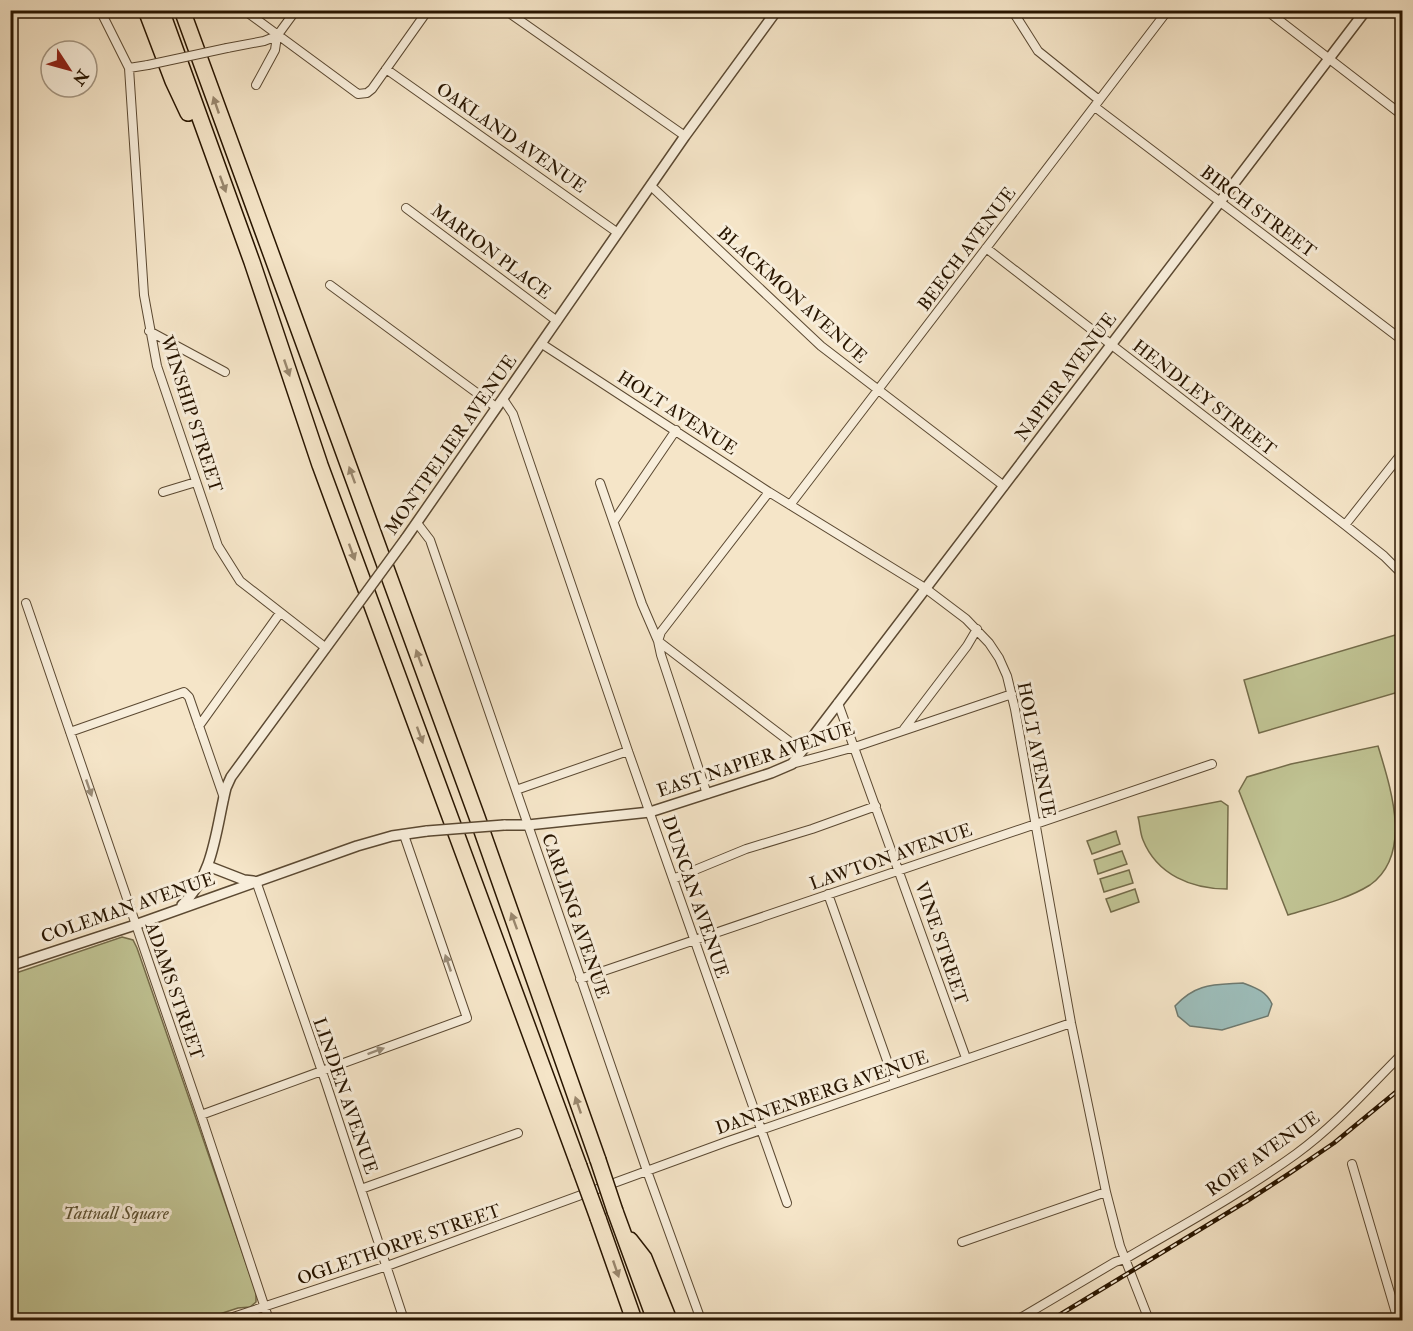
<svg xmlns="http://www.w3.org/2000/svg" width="1413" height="1331" font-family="'IM FELL Double Pica',serif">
	<rect width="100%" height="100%" fill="#f5e5c8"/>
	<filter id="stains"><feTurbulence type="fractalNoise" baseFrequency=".00333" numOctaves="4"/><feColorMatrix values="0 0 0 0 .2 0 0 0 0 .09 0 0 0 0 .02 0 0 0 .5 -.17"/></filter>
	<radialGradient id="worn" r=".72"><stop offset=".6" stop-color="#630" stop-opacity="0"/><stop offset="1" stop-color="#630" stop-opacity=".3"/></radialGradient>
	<path fill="#c0c393" stroke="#746c4a" stroke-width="1.5" d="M1402,633v58l-143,42 -15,-53z
		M1378,746c13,43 35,108 -8,139 -24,15 -56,22 -82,30l-49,-124 8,-14 44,-13z
		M1221,801l7,5 -1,83c-35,0 -70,-14 -84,-49 -3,-7 -3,-16 -5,-23z
		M1116,831l4,13 -28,10 -5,-13z
		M1122,851l5,13 -29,10 -4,-14z
		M1129,870l4,13 -29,9 -4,-13z
		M1135,889l4,13 -28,10 -5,-13z
		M122,937l11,3 4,8 119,344v10l-6,5 -12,1 -37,12h-190l-1,-345z"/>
	<path fill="#9dbebb" stroke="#6e7a70" stroke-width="1.5" d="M1243,983c13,5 23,8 29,21l-4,12 -46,14 -32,-4 -12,-10 -3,-10c21,-23 38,-21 68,-23z"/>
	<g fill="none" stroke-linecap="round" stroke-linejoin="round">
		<defs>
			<path id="minor" d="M100,10l29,58 15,227 13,71 61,180 22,35 86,67
				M244,10l114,84 9,-1 5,-4 56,-79
				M505,10l180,126
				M1012,10l26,41 61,49
				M1266,10l136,105
				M10,13l2,-3
				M227,48l37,-7 13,-5
				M129,68l19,-3
				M386,69l232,164
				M256,85l19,-35 2,-14 19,-26
				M1095,107l307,233
				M651,186l170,160 183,140
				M406,208l151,113
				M986,248l359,277 39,31 18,18
				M330,285l166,122
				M149,331l76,41
				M542,344l227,148 156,96 41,31 23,24 10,15 8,18 8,33 56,314 35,169 14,54 29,74
				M503,399l10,15 115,337 159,452
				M600,483l42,121 16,37 144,110
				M163,492l33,-10
				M790,505l378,-495
				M614,521l62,-91
				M417,523l13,17 217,631 54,149
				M1345,525l57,-72
				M26,603l175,512 68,205
				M838,703l128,355
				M199,726l81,-113
				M904,729l63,-83 10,-17
				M70,732l114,-40 5,5 35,101
				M792,764l63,-17 157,-53
				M516,790l112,-39
				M707,794l-46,-139 -3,-14 3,-9 108,-140
				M673,879l73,-30 66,-20 64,-23
				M256,881l70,202 78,237
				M828,894l67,189
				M580,979l632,-215
				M201,1115l266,-97 -63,-183
				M1352,1164l46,156
				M361,1189l157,-56
				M962,1242l144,-50
				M224,1320l163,-54 339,-124 345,-119
				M1017,1320l98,-58 10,-3c58,-34 117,-66 171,-105 40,-29 72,-66 106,-100"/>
			<path id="tertiary" d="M406,538l279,-402 92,-126
				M504,825h24l122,-13 121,-39 21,-9 574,-754
				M208,866l36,14 9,1
				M182,905c32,-29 34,-77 44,-117l5,-11 113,-154
				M10,966l125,-41 222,-79 35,-10 35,-5"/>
			<path id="motorway" d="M146,10l27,71 15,32
				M161,10l91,252 68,203 259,701
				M182,10l295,807 121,343
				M615,1211l40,109
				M598,1218l36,102
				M630,1240l14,18 25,62"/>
		</defs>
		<use href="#minor" stroke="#5b4932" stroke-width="10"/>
		<use href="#tertiary" stroke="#5b4932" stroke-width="12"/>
		<use href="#motorway" stroke="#281500" stroke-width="18"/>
		<use href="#minor" stroke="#f8eedb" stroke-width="8"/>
		<use href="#tertiary" stroke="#f8eedb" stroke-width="9"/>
		<use href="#motorway" stroke="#f5e5c8" stroke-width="15"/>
		<defs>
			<path id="rail" d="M1051,1320l196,-119 43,-28 44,-30 68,-56"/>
		</defs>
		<use href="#rail" stroke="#281500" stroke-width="4.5"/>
		<use href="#rail" stroke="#f8eedb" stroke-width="2" stroke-dasharray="7" stroke-linecap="butt"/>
		<defs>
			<path id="minor-bridge" d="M148,65l79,-17"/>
			<path id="tertiary-bridge" d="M344,623l62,-85
				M427,831l77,-6"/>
			<path id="motorway-bridge" d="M598,1160l17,51
				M579,1166l19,52"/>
		</defs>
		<use href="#minor-bridge" stroke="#5b4932" stroke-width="10" stroke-linecap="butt"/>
		<use href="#tertiary-bridge" stroke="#5b4932" stroke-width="12" stroke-linecap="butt"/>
		<use href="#motorway-bridge" stroke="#281500" stroke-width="18" stroke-linecap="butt"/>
		<use href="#minor-bridge" stroke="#f8eedb" stroke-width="8"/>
		<use href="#tertiary-bridge" stroke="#f8eedb" stroke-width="9"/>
		<use href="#motorway-bridge" stroke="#f5e5c8" stroke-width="15"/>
	</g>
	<defs><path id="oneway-solid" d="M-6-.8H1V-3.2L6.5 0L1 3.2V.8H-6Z" transform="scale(1.5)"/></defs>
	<g fill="#99876e">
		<use href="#oneway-solid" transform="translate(216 105) rotate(-109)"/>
		<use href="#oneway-solid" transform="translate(223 184) rotate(70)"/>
		<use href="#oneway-solid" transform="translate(287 368) rotate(71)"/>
		<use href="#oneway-solid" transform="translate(352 475) rotate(-110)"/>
		<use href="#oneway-solid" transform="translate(352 552) rotate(70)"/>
		<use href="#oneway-solid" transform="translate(419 658) rotate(-110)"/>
		<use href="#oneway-solid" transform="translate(420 735) rotate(70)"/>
		<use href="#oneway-solid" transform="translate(514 921) rotate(-110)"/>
		<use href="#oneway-solid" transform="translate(578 1105) rotate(-109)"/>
		<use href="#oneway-solid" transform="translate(616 1269) rotate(71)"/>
	</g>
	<g fill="#9a8c78">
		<use href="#oneway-solid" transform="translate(89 788) rotate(71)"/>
		<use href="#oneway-solid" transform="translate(448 963) rotate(-109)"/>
		<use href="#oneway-solid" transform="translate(376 1051) rotate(-20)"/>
	</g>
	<g text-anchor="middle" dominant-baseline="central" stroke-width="6" stroke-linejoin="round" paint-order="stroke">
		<g font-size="18" fill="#281500" stroke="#f8eedb">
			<text transform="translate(511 138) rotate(35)">OAKLAND AVENUE</text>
			<text transform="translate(1258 212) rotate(37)">BIRCH STREET</text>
			<text transform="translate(967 249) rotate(-53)">BEECH AVENUE</text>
			<text transform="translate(491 252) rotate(37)">MARION PLACE</text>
			<text transform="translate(792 295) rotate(42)">BLACKMON AVENUE</text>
			<text transform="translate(1066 377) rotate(-53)">NAPIER AVENUE</text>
			<text transform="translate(1204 398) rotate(38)">HENDLEY STREET</text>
			<text transform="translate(677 413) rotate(33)">HOLT AVENUE</text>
			<text transform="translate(191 414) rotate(72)">WINSHIP STREET</text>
			<text transform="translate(451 445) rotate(-55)">MONTPELIER AVENUE</text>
			<text transform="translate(1036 750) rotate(79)">HOLT AVENUE</text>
			<text transform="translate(756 760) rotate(-18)">EAST NAPIER AVENUE</text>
			<text transform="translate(891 857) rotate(-19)">LAWTON AVENUE</text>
			<text transform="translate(695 897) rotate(71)">DUNCAN AVENUE</text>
			<text transform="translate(128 908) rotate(-19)">COLEMAN AVENUE</text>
			<text transform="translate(575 916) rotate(71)">CARLING AVENUE</text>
			<text transform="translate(941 943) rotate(71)">VINE STREET</text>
			<text transform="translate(174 991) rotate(71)">ADAMS STREET</text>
			<text transform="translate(822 1093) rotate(-19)">DANNENBERG AVENUE</text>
			<text transform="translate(345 1096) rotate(71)">LINDEN AVENUE</text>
			<text transform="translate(1263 1154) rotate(-35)">ROFF AVENUE</text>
			<text transform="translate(399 1245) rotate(-19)">OGLETHORPE STREET</text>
		</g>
		<g font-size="18" font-style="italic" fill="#5d5233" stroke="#f8eedb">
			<text x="116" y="1213">Tattnall Square</text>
		</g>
	</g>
	<rect width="1413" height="1331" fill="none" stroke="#f5e5c8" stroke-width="36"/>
	<rect x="12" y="12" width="1389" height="1307" fill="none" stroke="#281500" stroke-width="3"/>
	<rect x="18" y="18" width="1377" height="1295" fill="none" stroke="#281500" stroke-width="1.5"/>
	<g transform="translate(69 69) rotate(126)"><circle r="28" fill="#f8eedb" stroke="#a59783" stroke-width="1.5"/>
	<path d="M0-4.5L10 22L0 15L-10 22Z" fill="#8f2418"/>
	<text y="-9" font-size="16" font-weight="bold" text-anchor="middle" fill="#281500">N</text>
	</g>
	<rect width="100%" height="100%" filter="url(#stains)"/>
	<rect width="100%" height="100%" fill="url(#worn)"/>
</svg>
